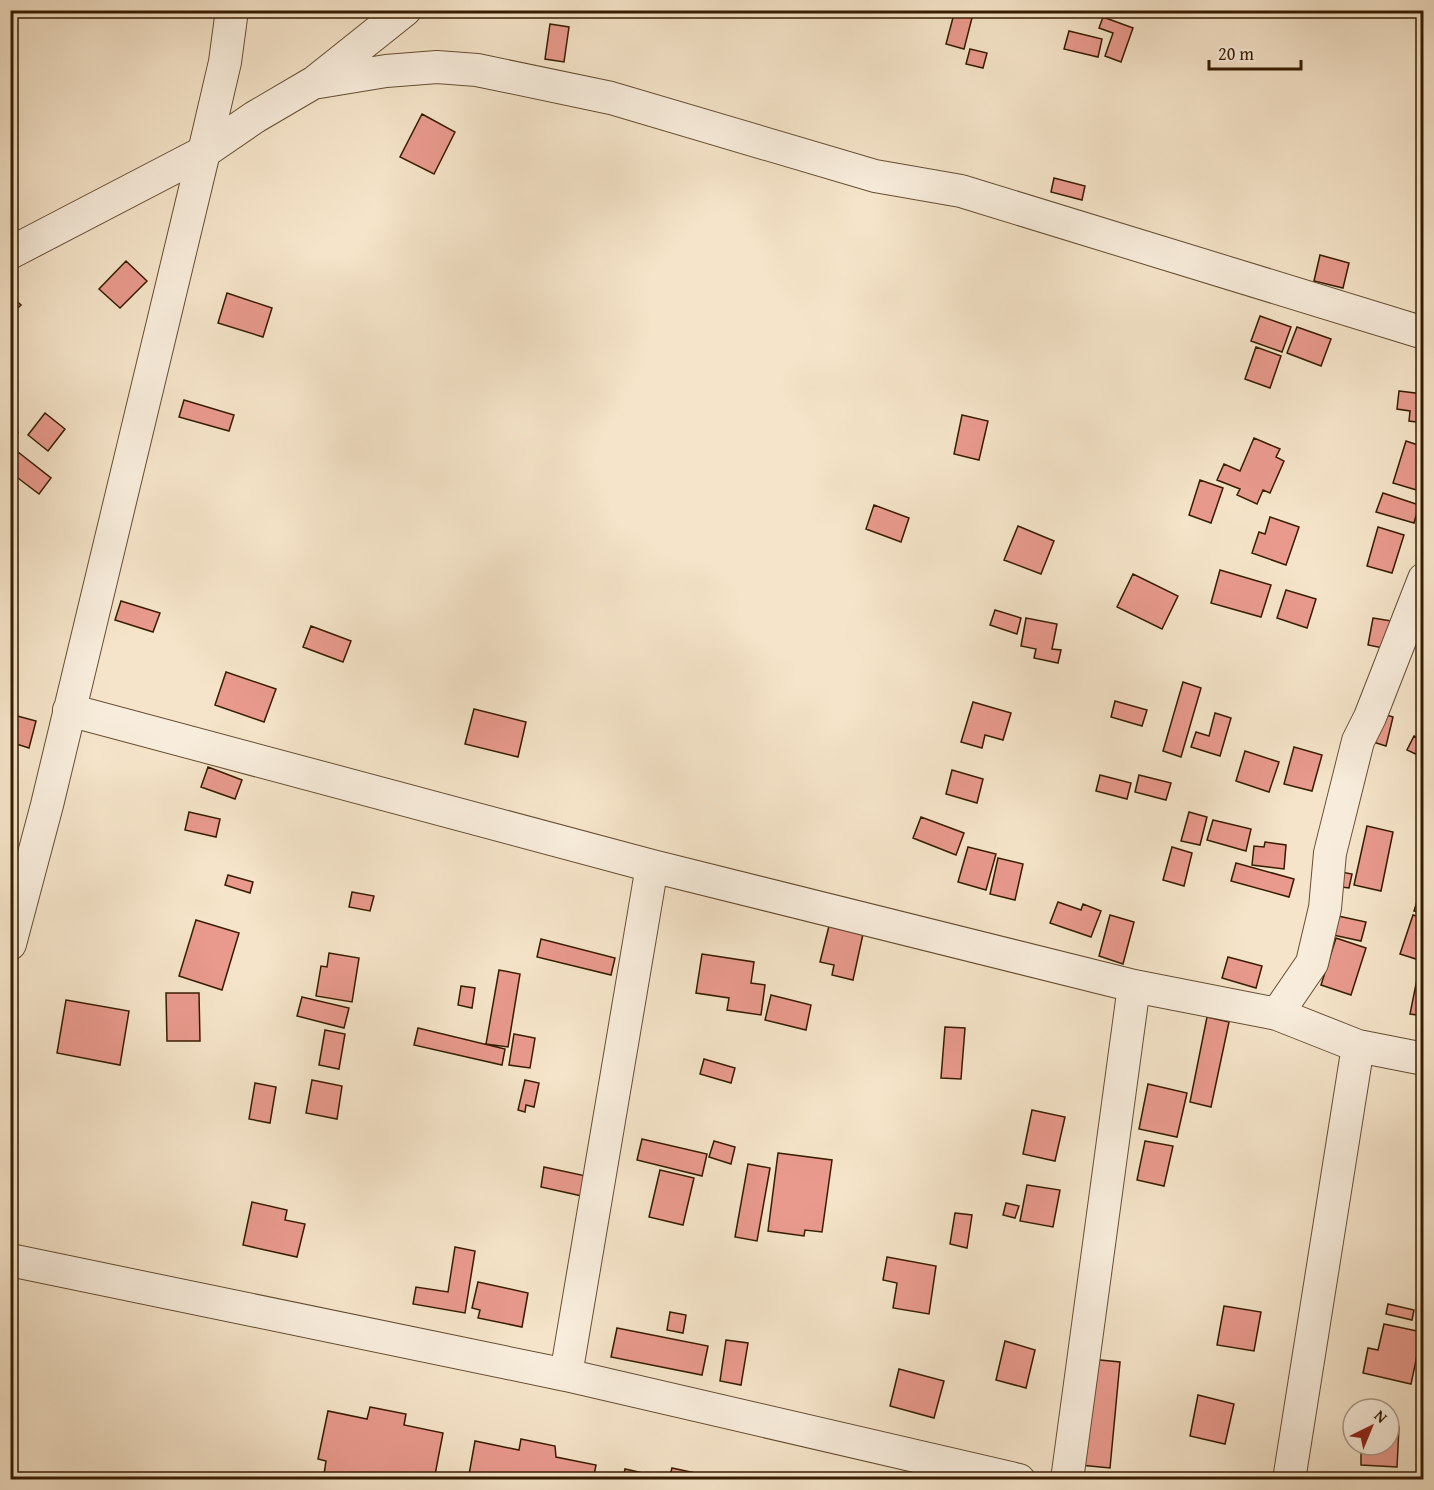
<svg xmlns="http://www.w3.org/2000/svg" width="1434" height="1490" font-family="'Gentium Book Plus',serif">
	<rect width="100%" height="100%" fill="#f5e4c9"/>
	<filter id="stains"><feTurbulence type="fractalNoise" baseFrequency=".00333" numOctaves="4"/><feColorMatrix values="0 0 0 0 .2 0 0 0 0 .09 0 0 0 0 .02 0 0 0 .5 -.17"/></filter>
	<radialGradient id="worn" r=".72"><stop offset=".6" stop-color="#630" stop-opacity="0"/><stop offset="1" stop-color="#630" stop-opacity=".3"/></radialGradient>
	<path fill="#e99a8d" stroke="#371c00" stroke-width="1.5" d="M552,10h16l1,5 -16,2z
		M955,10h19l-10,39 -18,-5z
		M1103,17l30,11 -12,34 -16,-6 8,-23 -14,-5z
		M550,24l19,3 -5,35 -19,-3z
		M1069,31l33,8 -4,18 -34,-8z
		M970,49l17,4 -4,15 -17,-4z
		M422,114l33,18 -21,42 -34,-17z
		M1054,178l31,8 -3,14 -31,-8z
		M1320,255l29,8 -6,25 -29,-7z
		M126,261l21,20 -27,27 -21,-19z
		M227,293l45,15 -9,29 -45,-14z
		M10,295l11,10 -11,10z
		M1260,316l31,11 -9,25 -31,-11z
		M1297,327l34,12 -10,27 -34,-13z
		M1256,347l25,9 -11,32 -25,-9z
		M1399,391l24,3 -2,12h3v17l-15,-2 1,-10 -13,-2z
		M184,400l50,15 -5,16 -50,-14z
		M45,413l20,16 -17,22 -20,-16z
		M962,415l26,6 -9,39 -25,-6z
		M10,420l8,13 -8,4z
		M1254,438l26,11 -4,8 8,4 -14,32 -7,-3 -6,14 -20,-9 3,-6 -23,-9 7,-16 16,7z
		M1406,441l18,6v33l-4,11 -27,-8z
		M18,452l33,26 -12,16 -29,-22v-10z
		M1200,480l23,8 -12,35 -22,-8z
		M1383,493l36,12 -5,18 -38,-11z
		M874,505l35,13 -8,24 -35,-13z
		M1270,517l29,10 -13,38 -34,-12 7,-21 6,2z
		M1018,526l36,15 -13,33 -37,-14z
		M1378,527l26,8 -12,38 -25,-7z
		M1220,570l51,15 -10,32 -50,-14z
		M1133,574l45,22 -16,33 -45,-22z
		M1286,590l30,9 -9,29 -30,-10z
		M121,601l39,12 -7,19 -38,-12z
		M995,610l26,8 -4,16 -27,-9z
		M1026,618l31,6 -5,25 9,1 -3,13 -24,-5 2,-9 -15,-3z
		M1373,618l25,4 -5,28 -25,-5z
		M311,626l40,15 -8,21 -40,-15z
		M226,672l50,17 -12,33 -49,-17z
		M1183,682l18,6 -20,69 -18,-6z
		M1115,701l32,9 -5,16 -31,-9z
		M973,702l38,11 -8,27 -18,-5 -3,13 -21,-6z
		M474,709l52,13 -8,35 -53,-13z
		M1215,713l16,5 -11,38 -29,-9 5,-15 13,4z
		M1380,713l13,4 -7,29 -13,-4z
		M10,714l26,7 -7,27 -19,-6z
		M1414,736l10,5v17l-17,-8z
		M1294,747l28,8 -10,36 -28,-7z
		M1245,751l34,11 -10,30 -33,-11z
		M208,767l34,13 -7,19 -34,-12z
		M952,770l31,9 -6,24 -31,-9z
		M1100,775l31,8 -4,16 -31,-8z
		M1139,775l32,8 -5,17 -31,-8z
		M189,812l31,7 -4,18 -31,-7z
		M1189,812l18,5 -7,28 -19,-4z
		M921,817l43,16 -8,22 -43,-17z
		M1213,820l38,9 -5,22 -39,-11z
		M1367,826l26,6 -12,59 -27,-6z
		M1265,842l21,3 -2,24 -32,-4 2,-19 10,1z
		M968,847l28,7 -10,36 -28,-8z
		M1172,847l20,6 -8,33 -21,-6z
		M998,858l25,6 -8,36 -25,-6z
		M1236,863l58,16 -5,18 -58,-16z
		M1336,871l16,3 -3,14 -15,-2z
		M228,875l25,7 -3,11 -25,-8z
		M1422,886l2,1v27l-10,-3z
		M352,892l22,4 -4,15 -21,-4z
		M1058,902l23,8 2,-6 18,7 -10,26 -41,-14z
		M1110,915l24,7 -11,42 -24,-8z
		M1413,915l11,3v28l-5,14 -19,-6z
		M1338,916l28,6 -5,19 -28,-6z
		M196,920l43,13 -17,57 -43,-14z
		M829,926l34,8 -10,46 -21,-5 2,-10 -14,-3z
		M1336,938l30,10 -15,47 -30,-10z
		M541,939l74,19 -4,17 -74,-18z
		M329,953l30,5 -7,44 -36,-6 5,-30 6,1z
		M702,954l52,8 -3,21 14,2 -4,30 -34,-5 2,-12 -33,-5z
		M1228,957l34,9 -6,22 -34,-10z
		M499,970l21,4 -12,73 -22,-3z
		M1417,979l7,1v36l-14,-2z
		M461,986l14,2 -3,20 -14,-3z
		M166,993h33l1,48h-33z
		M771,995l40,10 -5,25 -41,-10z
		M302,997l47,11 -5,20 -47,-12z
		M66,1000l63,11 -9,54 -63,-12z
		M1207,1017l22,5 -18,85 -21,-5z
		M945,1027l20,1 -4,51 -20,-1z
		M418,1028l87,21 -3,16 -88,-20z
		M325,1030l20,4 -6,35 -20,-4z
		M514,1034l21,4 -5,30 -21,-3z
		M704,1059l31,9 -4,15 -31,-9z
		M312,1080l30,6 -5,33 -31,-6z
		M525,1080l14,3 -5,24 -8,-2 -1,7 -7,-2z
		M255,1083l21,4 -6,36 -21,-4z
		M1148,1084l39,9 -10,44 -38,-8z
		M1424,1094v26l-6,-1z
		M1032,1110l33,7 -10,44 -32,-7z
		M642,1139l65,15 -5,22 -65,-16z
		M714,1141l21,6 -4,17 -22,-7z
		M1145,1141l28,5 -9,40 -27,-6z
		M778,1153l54,7 -10,72 -17,-2 -1,6 -36,-5z
		M748,1164l22,4 -13,73 -22,-4z
		M544,1167l42,9 -4,20 -41,-9z
		M660,1170l34,8 -11,47 -34,-8z
		M1027,1185l33,5 -7,37 -33,-6z
		M252,1202l35,8 -2,10 20,4 -8,33 -54,-12z
		M1006,1203l13,3 -4,12 -12,-3z
		M955,1213l17,2 -5,33 -17,-4z
		M455,1247l20,4 -10,62 -52,-9 3,-17 32,5z
		M887,1257l49,9 -7,48 -36,-6 4,-25 -14,-3z
		M478,1282l50,11 -6,34 -44,-9 2,-8 -8,-2z
		M1388,1304l26,6 -2,10 -26,-6z
		M1224,1306l37,6 -7,39 -37,-6z
		M670,1312l16,3 -3,18 -16,-3z
		M1384,1324l38,8 -11,52 -48,-11 5,-25 10,2z
		M617,1328l91,18 -6,29 -91,-18z
		M726,1340l22,3 -7,42 -21,-4z
		M1005,1341l30,9 -9,38 -30,-8z
		M1090,1359l30,3 -10,106 -30,-3z
		M899,1369l45,12 -10,37 -44,-12z
		M1198,1395l36,9 -9,40 -35,-8z
		M370,1407l36,7 -2,11 39,8 -9,47h-87l-23,-6 2,-13 -8,-2 10,-48 39,8z
		M1389,1427h10l-2,40 -36,-2v-20h28z
		M521,1439l34,7 1,11 40,8 -3,15h-125l7,-39 44,9z
		M672,1468l33,7v5h-82l2,-11 44,10z"/>
	<g fill="none" stroke-linecap="round" stroke-linejoin="round">
		<defs>
			<path id="street" d="M316,81l89,-71
				M10,253l194,-101 51,-35 58,-34 73,-12 51,-4 40,3 134,28 264,78 86,15 463,142
				M69,710l583,156 482,120 143,28 81,32 66,13
				M10,944l37,-139 157,-653 21,-90 7,-52
				M1277,1014l35,-51 13,-55 5,-55 28,-112 12,-24 54,-138
				M10,1260l556,115 453,105
				M566,1375l86,-509
				M1067,1480l67,-494
				M1289,1480l69,-434"/>
		</defs>
		<use href="#street" stroke="#664e32" stroke-width="34"/>
		<use href="#street" stroke="#f8eddc" stroke-width="32"/>
	</g>
	<rect width="1434" height="1490" fill="none" stroke="#f5e4c9" stroke-width="36"/>
	<rect x="12" y="12" width="1410" height="1466" fill="none" stroke="#371c00" stroke-width="3"/>
	<rect x="18" y="18" width="1398" height="1454" fill="none" stroke="#371c00" stroke-width="1.5"/>
	<g transform="translate(1371 1427) rotate(43)"><circle r="28" fill="#f8eddc" stroke="#ab9984" stroke-width="1.5"/>
	<path d="M0-4.5L10 22L0 15L-10 22Z" fill="#8f2418"/>
	<text y="-9" font-size="16" font-weight="bold" text-anchor="middle" fill="#371c00">N</text>
	</g>
	<path d="M1209 60v9h92v-9" fill="none" stroke="#371c00" stroke-width="3"/>
	<text x="1218" y="60" font-size="18" fill="#371c00" stroke="#f8eddc" stroke-width="4.5" paint-order="stroke">20 m</text>
	<rect width="100%" height="100%" filter="url(#stains)"/>
	<rect width="100%" height="100%" fill="url(#worn)"/>
</svg>
